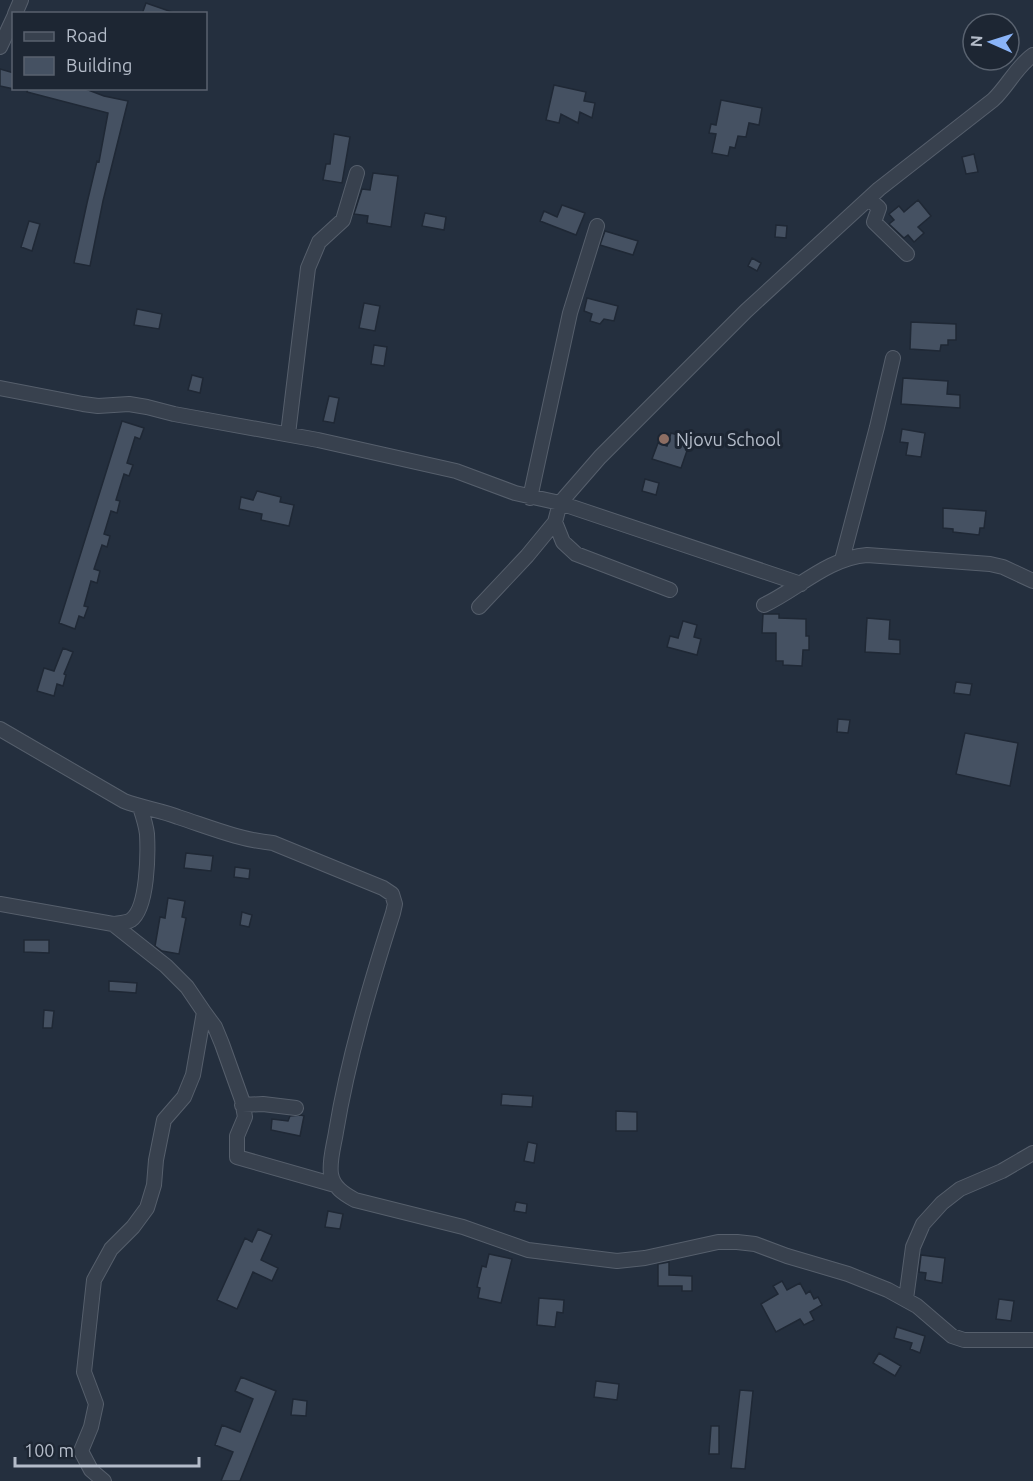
<svg xmlns="http://www.w3.org/2000/svg" width="1033" height="1481" font-family="Ubuntu,sans-serif">
	<rect width="100%" height="100%" fill="#242f3e"/>
	<path fill="#455162" stroke="#1f2835" stroke-width="1.5" d="M146,3l26,9v2h-30z
		M0,69l14,4v16l-14,-3z
		M554,85l32,7 -2,9 11,2 -3,15 -12,-6 -2,11 -17,-9 -2,9 -13,-3z
		M28,88h55l21,8 24,5 -25,100 -13,65 -16,-3 13,-60 10,-42 2,1 9,-49 -81,-21z
		M721,100l41,8 -3,17 -10,-2 -3,14 -8,-1 -3,12 -5,-1 -2,9 -16,-3 4,-19 -7,-1 2,-9 5,1z
		M334,134l16,3 -8,46 -19,-3 3,-16h4z
		M974,154l4,18 -12,2 -4,-17z
		M373,173l25,3 -7,51 -24,-4 1,-7 -14,-2 8,-25 8,1z
		M918,200l13,16 -13,11 6,6 -10,9 -6,-7 -4,3 -15,-14 5,-4 -5,-6 10,-8 5,6z
		M562,205l23,8 -9,22 -36,-14 4,-10 13,6z
		M425,213l21,4 -2,13 -22,-4z
		M29,221l11,3 -8,27 -11,-4z
		M776,225l11,1 -1,12 -11,-1z
		M605,231l33,10 -5,14 -33,-10z
		M752,258l9,5 -4,8 -9,-5z
		M587,298l31,8 -4,15 -10,-2 -4,5 -10,-3 2,-7 -8,-3z
		M364,303l16,3 -5,25 -16,-3z
		M137,309l25,5 -3,15 -25,-4z
		M911,322l45,2v16h-8v5h-7l-1,6 -30,-2z
		M374,345l13,2 -3,19 -13,-2z
		M192,375l11,3 -3,15 -12,-3z
		M903,378l45,3 -1,13 13,1v13l-59,-4z
		M329,396l10,2 -5,25 -11,-2z
		M122,421l22,7 -4,11 -5,-2 -8,26 6,2 -4,11 -5,-2 -8,26 4,1 -3,12 -6,-2 -7,23 6,2 -3,11 -5,-2 -8,24 6,2 -3,12 -6,-2 -7,25 4,1 -4,11 -5,-2 -4,13 -16,-6z
		M902,429l23,4 -4,24 -15,-2 2,-12 -8,-1z
		M671,433l20,6 -10,29 -29,-9 6,-16 9,3z
		M645,479l14,4 -3,12 -14,-4z
		M257,491l24,6 -1,5 14,3 -5,21 -28,-6 1,-6 -23,-5 2,-12 12,3z
		M943,508l43,3 -2,17h-4l-1,7 -26,-3v-3l-10,-1z
		M763,614h16v4l27,1v17h3v14h-6l-1,16 -19,-1v-4h-7v-28h-14z
		M867,618l23,2 -1,19 11,1v14l-35,-2z
		M683,621l14,4 -3,12 7,2 -4,16 -30,-8 3,-11 8,2z
		M63,648l10,4 -9,22 2,1 -3,11 -6,-2 -3,12 -17,-5 7,-23 10,3z
		M956,682l16,2 -2,11 -16,-2z
		M838,719l12,1 -2,13 -11,-1z
		M965,733l53,10 -8,43 -54,-12z
		M186,853l27,3 -2,15 -27,-3z
		M235,867l15,2 -1,10 -15,-2z
		M168,898l17,3 -3,16 4,1 -7,36 -17,-3 -7,-5 5,-29 5,1z
		M242,912l10,3 -3,12 -9,-2z
		M24,940h25v13l-25,-1z
		M109,981l28,2 -1,10 -27,-2z
		M44,1010l10,1 -2,17h-9z
		M502,1094l31,2 -1,11 -31,-2z
		M616,1111l21,1v19h-21z
		M301,1115l3,1 -4,20 -29,-6 1,-11 16,2 2,-5z
		M528,1142l9,2 -3,19 -10,-2z
		M516,1202l11,2 -1,9 -12,-2z
		M328,1211l15,3 -3,15 -15,-2z
		M258,1229l14,6 -11,25 17,8 -6,13 -19,-9 -16,37 -20,-9 28,-62 7,4z
		M489,1254l23,5 -11,44 -23,-5 2,-10 -3,-1 5,-21 4,1z
		M921,1255l24,3 -3,25 -17,-3 1,-7 -7,-1z
		M669,1262v13l23,1v15h-10v-5h-24v-22z
		M782,1281l5,9 13,-7 6,11 4,-3 4,8 4,-2 4,8 -12,7 4,8 -10,5 -4,-6 -24,13 -15,-28 17,-10 -5,-8z
		M539,1298l25,2 -1,13 -6,-1 -2,15 -18,-2z
		M999,1299l15,2 -3,20 -15,-2z
		M897,1327l28,9 -5,17 -10,-4 2,-6 -18,-5z
		M879,1353l22,13 -6,10 -22,-13z
		M241,1377l35,14 -36,90h-19l12,-29 -18,-7 7,-20 18,7 13,-33 -18,-8z
		M596,1381l23,3 -2,16 -23,-3z
		M740,1390l13,1 -8,78 -14,-1z
		M293,1399l14,2 -1,15 -15,-1z
		M711,1426h8v28h-10z"/>
	<g fill="none" stroke-linecap="round" stroke-linejoin="round">
		<defs>
			<path id="minor" d="M15,14l6,-14
				M0,47l14,-30
				M869,199l10,9 -5,14 33,32
				M0,388l83,16 15,2 31,-2 18,3 27,7 144,26 138,31 59,22 45,10 241,81
				M288,434l20,-166 11,-26 24,-22 14,-47
				M530,498l40,-185 27,-87
				M555,522l8,20 13,12 94,36
				M842,560l35,-133 16,-69
				M764,605c34,-16 64,-47 103,-50l123,9 13,3 30,14
				M479,607l48,-51 28,-34 5,-19 40,-46 146,-146 133,-122 114,-89c15,-14 23,-33 40,-45
				M0,729l124,72c18,7 36,9 54,16 31,10 62,23 95,26l110,45 9,6 3,10 -2,9c-23,72 -45,146 -57,219 -2,13 -7,29 -5,42 2,13 13,20 24,26l108,27 65,23 89,11 28,-3 73,-16h19l18,2 32,12 61,18 40,16 29,16 35,30 12,4h69
				M0,904l113,20c6,-1 13,-1 18,-4 17,-12 17,-67 16,-86 -1,-9 -4,-18 -7,-27
				M204,1012l11,15 7,17 20,56 3,17 -8,19v21l98,28
				M242,1105l21,-1 33,4
				M906,1299l7,-52 10,-23 19,-21 18,-14 42,-18 31,-18
				M104,1481l-13,-11 -10,-19 10,-24 5,-23 -12,-32 10,-92 17,-31 22,-22 14,-19 7,-23 2,-25 8,-40 20,-23 9,-22 11,-63 -17,-25 -21,-21 -53,-42"/>
		</defs>
		<use href="#minor" stroke="#565f6c" stroke-width="16"/>
		<use href="#minor" stroke="#38414e" stroke-width="14"/>
	</g>
	<circle fill="#8d6e63" stroke="#1d2633" stroke-width="2" cx="664" cy="439" r="6"/>
	<g text-anchor="middle" dominant-baseline="central" stroke-width="6" stroke-linejoin="round" paint-order="stroke">
		<g font-size="18" fill="#b4bcc9" stroke="#1d2633" text-anchor="start">
			<text x="676" y="439">Njovu School</text>
		</g>
	</g>
	<rect x="12" y="12" width="195" height="78" fill="#1d2633" stroke="#59626f" stroke-width="1.5"/>
	<rect x="24" y="32" width="30" height="9" fill="#38414e" stroke="#59626f" stroke-width="1.5"/>
	<text x="66" y="42" font-size="18" fill="#b4bcc9">Road</text>
	<rect x="24" y="57" width="30" height="18" fill="#455162" stroke="#59626f" stroke-width="1.5"/>
	<text x="66" y="72" font-size="18" fill="#b4bcc9">Building</text>
	<g transform="translate(991 42) rotate(273)"><circle r="28" fill="#1d2633" stroke="#59626f" stroke-width="1.5"/>
	<path d="M0-4.5L10 22L0 15L-10 22Z" fill="#8ab4f8"/>
	<text y="-9" font-size="16" font-weight="bold" text-anchor="middle" fill="#b4bcc9">N</text>
	</g>
	<path d="M15 1457v9h184v-9" fill="none" stroke="#b4bcc9" stroke-width="3"/>
	<text x="24" y="1457" font-size="18" fill="#b4bcc9" stroke="#1d2633" stroke-width="4.5" paint-order="stroke">100 m</text>
</svg>
